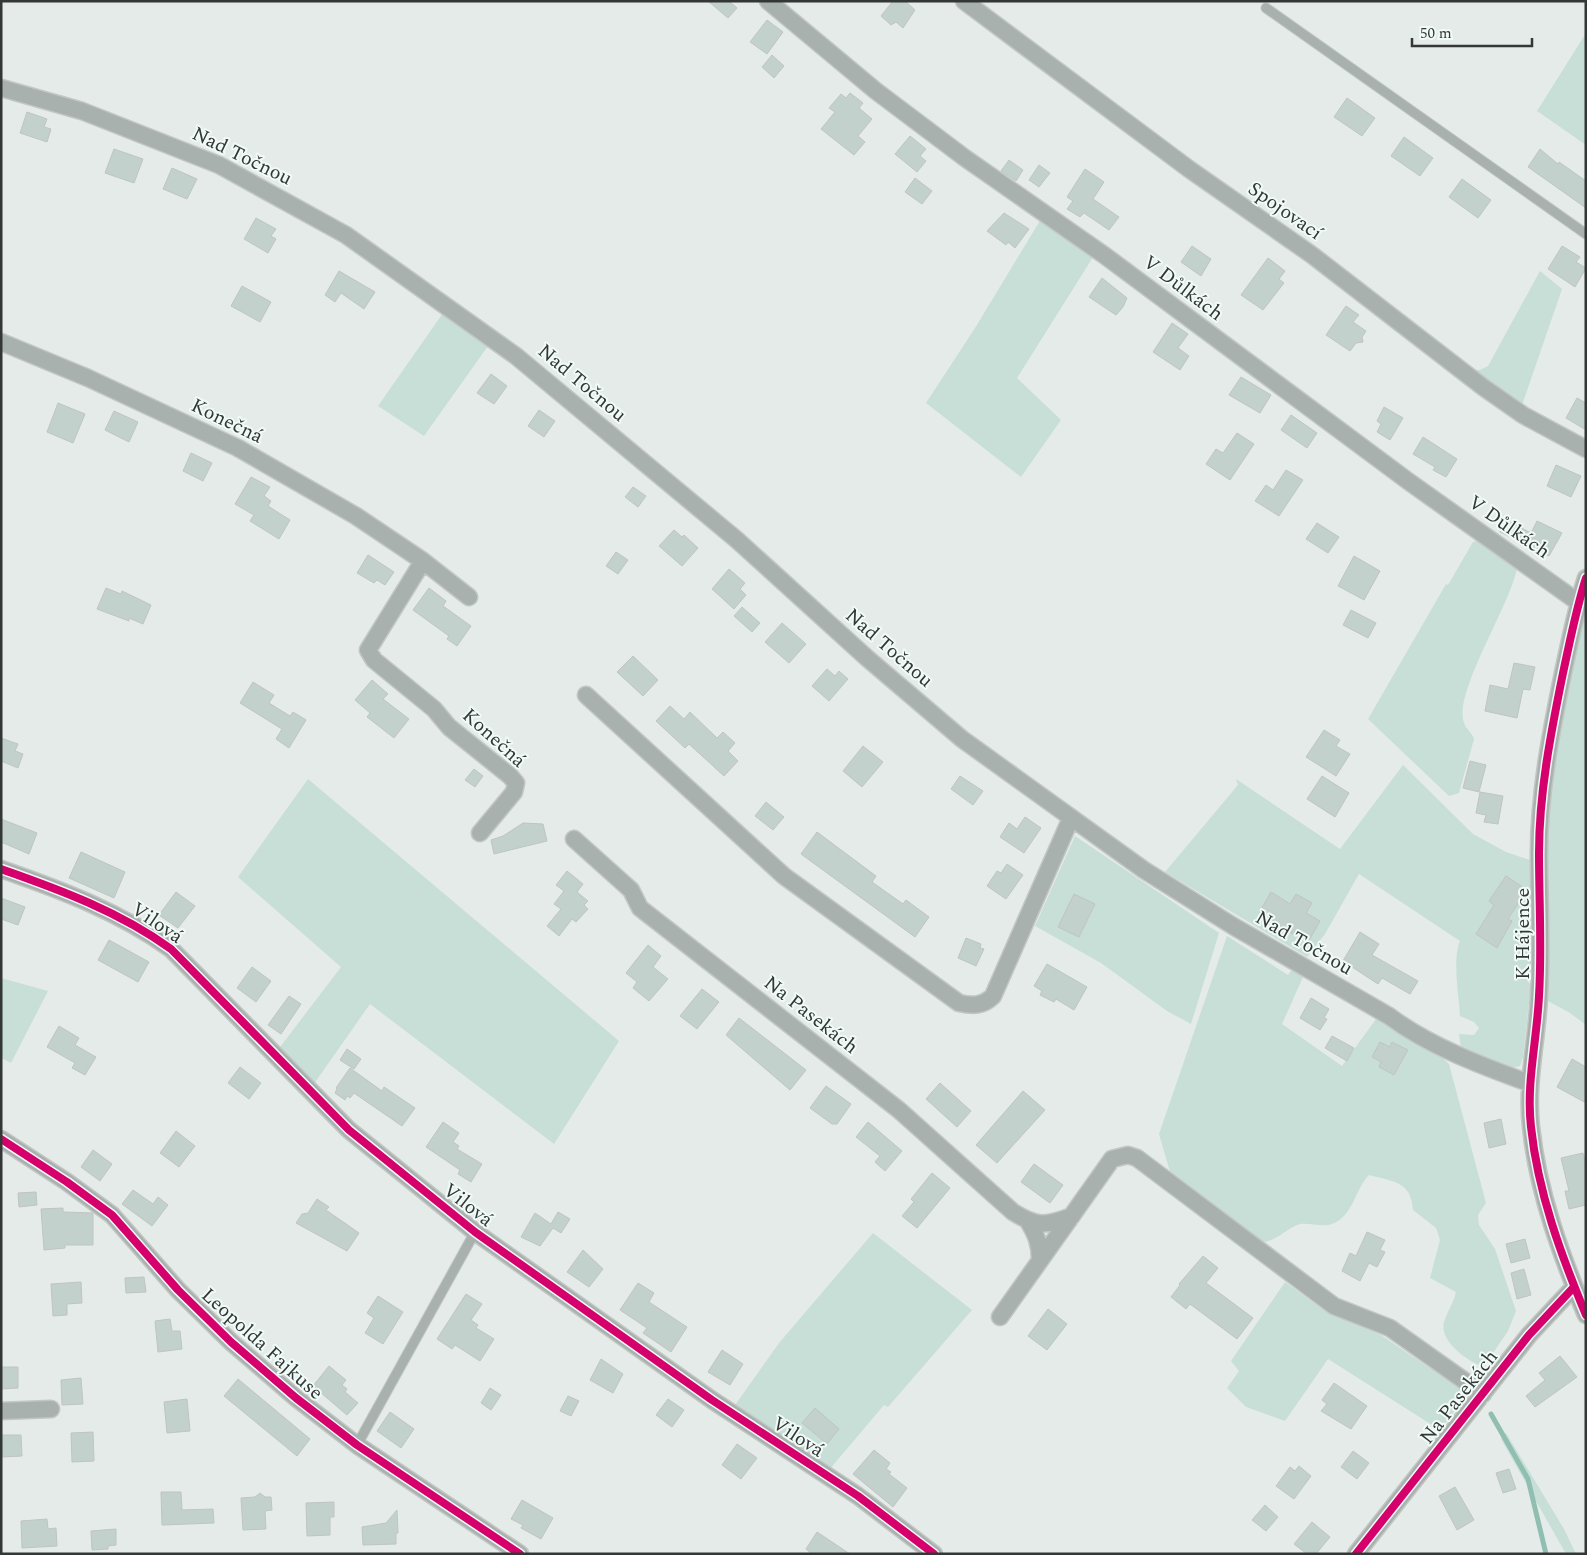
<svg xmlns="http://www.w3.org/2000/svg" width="1587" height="1555" font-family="Spectral,serif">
	<rect width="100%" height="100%" fill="#e5ebe8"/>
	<path fill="#c7dfd7" d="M1586,33v112l-49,-34z
		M1041,219l54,35 -78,124 44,42 -40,57 -95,-74 49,-75z
		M1540,271l22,18 -41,119 -49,-38h8l8,-4z
		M443,313l45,33 -64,90 -46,-30z
		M1477,541l40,27c-6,36 -64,125 -53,155 2,6 8,10 10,16l-15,54 -10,3 -81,-77 78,-135 2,1 25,-43z
		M1586,578v447l-16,-12 -31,-17v-145z
		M1403,765l70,69 33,18 27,9 -2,115 -9,-3 8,11v10l-7,63 -3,9 -13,3 -46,-20 -2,-15 15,1 5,-7 -5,-6 -14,-6c-1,-21 -8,-57 0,-75l-101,-67 -34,60 -18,23 -142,-85 73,-87 -2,-6 104,70z
		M308,779l311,262 -65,103 -184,-140 -61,87 -35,-36 67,-88 -103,-90z
		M1075,836l144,97 -28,91 -24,-13 -66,-48 -66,-37z
		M1227,936l61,39 5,-7 10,9 -21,47 60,42 34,-47 65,37 8,8 37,139 -8,12 1,10 16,24 21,62 -8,20 -15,22 -14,12c-14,-6 -40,-25 -35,-43 3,-10 10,-20 12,-30l-26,-14 10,-38 -4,-12 -23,-18c-2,-29 -19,-28 -44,-35 -14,14 -16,42 -37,49 -11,4 -26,-3 -35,1 -14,6 -20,16 -35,17l-91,-67 -12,-41z
		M1,978l47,13 -37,72 -10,-5z
		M873,1233l99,77 -84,97 -4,-2 -55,65 -32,-22 1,-9 -4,-2 -4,6 -55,-38 44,-62z
		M1285,1282l40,29 56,24 87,59 -28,36 -112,-71 -43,62 -39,-14 -19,-19 12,-17 -8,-10z
		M1506,1433l58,96 12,25h-10l-65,-115z"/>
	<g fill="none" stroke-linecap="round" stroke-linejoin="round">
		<path stroke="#90beb1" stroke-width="5" d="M1491,1414l37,65 18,75"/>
	</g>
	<path fill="#c2d1cc" stroke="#c0c4c3" d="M708,1h21l8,7 -9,10z
		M893,1h12l10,9 -12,18 -7,-6 -5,3 -10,-9z
		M767,20l16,12 -16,22 -17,-12z
		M772,55l12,11 -10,12 -12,-11z
		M850,93l13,10 -4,5 13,11 -14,17 7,6 -11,13 -33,-26 14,-17 -6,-4 12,-14 5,4z
		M1347,98l28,20 -13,18 -28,-19z
		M27,112l20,7 -3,8 7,2 -4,13 -27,-9z
		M910,136l16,13 -6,7 6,5 -9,11 -22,-18z
		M1404,137l29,21 -13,18 -29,-20z
		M114,149l29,10 -9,24 -29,-10z
		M1540,149l18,15 1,-2 27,19v27l-58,-41z
		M1009,160l14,10 -7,11 -15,-10z
		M1039,165l11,8 -11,14 -10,-7z
		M172,168l25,11 -10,20 -24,-10z
		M1085,169l19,13 -11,17 26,18 -10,13 -25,-17 -4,4 -13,-8 6,-8 -6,-4z
		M915,178l17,13 -10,13 -17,-12z
		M1462,179l29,21 -13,18 -29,-21z
		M1004,213l25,16 -14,19 -7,-6 -2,3 -19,-14z
		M256,218l20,11 -5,7 5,3 -8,14 -24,-14z
		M1192,246l19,13 -10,17 -20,-14z
		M1562,246l18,11 -4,5 10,6 -11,19 -27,-18z
		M1268,258l17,13 -6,8 5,4 -21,27 -22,-15z
		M339,271l36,21 -11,17 -23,-16 -6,9 -10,-7z
		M1102,278l25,20 -4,9 -7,8 -27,-18z
		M242,286l29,16 -11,20 -29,-16z
		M1346,306l13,9 -6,7 13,9 -4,6 1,5 -7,1 -6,8 -24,-16z
		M1172,323l16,11 -10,14 11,8 -9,14 -27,-18z
		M491,374l16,12 -13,18 -17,-11z
		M1241,377l30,18 -11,18 -31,-18z
		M1577,398l9,5v27l-20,-12z
		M58,403l27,11 -12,29 -26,-11z
		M1384,407l19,11 -13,22 -13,-8 4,-8 -4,-3z
		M539,410l16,11 -11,16 -16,-11z
		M114,411l24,11 -9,20 -24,-12z
		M1291,415l26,18 -10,15 -26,-18z
		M1237,433l17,11 -24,36 -24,-16 10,-15 7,4z
		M1423,437l34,22 -11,18 -13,-7 2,-3 -22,-13z
		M191,453l21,10 -9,18 -20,-10z
		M1556,465l25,11 -10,21 -24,-11z
		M1286,470l17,10 -24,36 -24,-15 11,-16 7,5z
		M251,477l19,10 -6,9 7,5 -3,5 22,14 -11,19 -29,-18 4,-6 -19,-11z
		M633,487l13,9 -8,11 -13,-10z
		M1506,520l25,13 6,-12 25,12 -13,23 -49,-24z
		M1317,523l22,14 -11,16 -22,-14z
		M674,530l8,7 2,-2 14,13 -16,18 -23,-20z
		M616,552l12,8 -10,14 -12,-8z
		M368,555l26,17 -9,13 -8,-5 -3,3 -17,-10z
		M1354,556l26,15 -16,29 -26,-14z
		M729,569l16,14 -5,6 6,6 -12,14 -22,-20z
		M106,588l15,6 1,-3 29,14 -8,19 -14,-6v3l-32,-12z
		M429,588l17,13 -3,5 28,20 -14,20 -10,-7 2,-3 -36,-26z
		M742,607l18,16 -8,9 -18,-16z
		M1351,610l25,13 -8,15 -25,-13z
		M782,623l24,21 -17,19 -24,-21z
		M633,656l25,24 -15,16 -26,-24z
		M1514,663l21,4 -5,23 -7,-1 -6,29 -32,-7 5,-26 18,4z
		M827,669l8,7 4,-5 9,8 -19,22 -17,-15z
		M372,680l16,14 -5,5 26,20 -15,19 -27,-21 3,-4 -15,-13z
		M253,682l21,13 -5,8 21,13 3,-4 13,8 -17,28 -13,-9 6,-10 -42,-26z
		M670,706l14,13 6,-7 27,26 6,-6 12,11 -7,8 10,10 -14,15 -35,-32 -4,4 -29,-27z
		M1324,730l16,10 -4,6 14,8 -14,22 -30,-19z
		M1,738l17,6 -3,7 8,3 -5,14 -17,-7z
		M863,746l20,16 -21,25 -19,-16z
		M1470,761l16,4 -7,27 -16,-4z
		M474,769l9,7 -8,11 -10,-7z
		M960,776l23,15 -10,14 -22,-16z
		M1322,776l27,17 -14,24 -28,-18z
		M1480,792l23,4 -5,28 -14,-2 2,-7 -10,-2z
		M766,802l18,15 -11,13 -18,-14z
		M1025,817l16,11 -17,25 -24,-16 9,-14 8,6z
		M1,819l36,14 -8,21 -28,-12z
		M523,823l20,1 4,17 -53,13 -3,-14 12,-4z
		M817,832l59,44 -4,6 31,22 3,-4 23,17 -14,20 -114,-83z
		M81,852l44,20 -11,26 -45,-20z
		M1007,864l16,11 -17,24 -19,-13 10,-15 4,2z
		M567,871l16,13 -6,8 11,9 -4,4 4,4 -12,13 -4,-3 -13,17 -12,-10 14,-17 -7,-5 10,-13 -8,-6z
		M1506,876l21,14 -19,29 4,2 -15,27 -21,-14 18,-29 -5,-4z
		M176,892l19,14 -17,22 -19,-13z
		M1271,892l19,12 6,-10 16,9 -6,10 14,8 -12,21 -13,-11 -2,3 -34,-21z
		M1074,894l21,10 -16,33 -21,-10z
		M1,898l24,9 -7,18 -17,-6z
		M1360,932l19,12 -7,11 46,26 -8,13 -28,-16 -4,6 -35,-23z
		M966,938l15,6 -1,4 4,1 -8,17 -18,-8z
		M109,940l40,22 -11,20 -40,-22z
		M648,945l13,11 -8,11 15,12 -19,22 -16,-13 4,-6 -11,-9z
		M1047,964l40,23 -13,23 -18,-11 -2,3 -14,-7 2,-4 -8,-5z
		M252,967l19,14 -15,21 -19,-14z
		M702,989l17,13 -22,27 -17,-13z
		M289,996l12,8 -20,30 -13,-9z
		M1311,998l18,11 -5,9 3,1 -7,11 -20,-12z
		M739,1018l67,52 -16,20 -64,-55z
		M59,1026l20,12 -4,7 21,12 -11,18 -13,-7 3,-5 -28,-16z
		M1332,1036l22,12 -7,13 -22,-13z
		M1380,1042l10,5 2,-5 16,8 -14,25 -15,-8 2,-5 -9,-5z
		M347,1049l14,10 -7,10 -14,-9z
		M1572,1059l14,8v36l-29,-16z
		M240,1067l21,16 -12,16 -21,-16z
		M350,1068l32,23 2,-4 31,21 -13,18 -48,-33 -4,5 -3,-2 -2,4 -10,-7 2,-4 -1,-1z
		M940,1083l31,28 -14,16 -31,-28z
		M826,1086l25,18 -14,20h-5l-22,-16z
		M1023,1091l22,19 -48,53 -21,-18z
		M1501,1119l5,25 -17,4 -5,-25z
		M443,1122l16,11 -6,9 6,4 -2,3 25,15 -11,18 -13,-8 2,-4 -34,-23z
		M868,1122l34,29 -17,20 -10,-9 5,-6 -24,-19z
		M176,1131l19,15 -16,21 -19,-14z
		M93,1150l19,14 -12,17 -19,-14z
		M1583,1153l3,12v40l-17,4 -4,-18h4l-8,-33z
		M1034,1164l29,21 -13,18 -29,-21z
		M932,1173l18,15 -33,40 -15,-12 12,-14 -3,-3z
		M133,1190l20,14 5,-7 10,8 -16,21 -30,-22z
		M36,1192l1,13 -18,2 -1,-14z
		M317,1199l12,8 -3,3 33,23 -12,18 -51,-28 6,-9 6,-1z
		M63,1208v4l30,1v32h-28v3l-21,2 -3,-41z
		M558,1212l12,7 -9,14 -8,-5 -13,18 -19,-9 14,-24 16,11z
		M1367,1232l18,8 -5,10 5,2 -8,15 -8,-4 -9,18 -18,-10 8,-18 6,3z
		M1525,1239l5,19 -19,5 -5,-19z
		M583,1250l20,19 -14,18 -22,-15z
		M1203,1256l15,12 -12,15 47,35 -16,21 -47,-35 -4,5 -15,-12 9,-12 -1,-1z
		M1524,1269l7,26 -14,4 -6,-26z
		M144,1277l2,15 -20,1 -1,-15z
		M81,1282l1,21 -15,1v11l-14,1 -2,-32z
		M638,1283l16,10 -5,9 38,25 -16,25 -28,-19 4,-5 -27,-18z
		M466,1294l16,10 -11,16 7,5 -2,3 18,11 -14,22 -25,-16 -3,4 -15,-10z
		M378,1296l25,16 -20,32 -18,-11 9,-15 -7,-5z
		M1048,1309l19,15 -20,26 -19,-14z
		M170,1319l2,12h8l2,18 -24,3 -3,-31z
		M722,1350l21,14 -13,21 -22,-13z
		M1560,1356l17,21 -42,30 -9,-11 19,-16 -6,-7z
		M601,1359l22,15 -10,19 -23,-13z
		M329,1366l17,14 -4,5 5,4 -2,3 13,11 -11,12 -34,-29z
		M1,1367h17v21l-17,1z
		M81,1378l2,26 -21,1 -1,-25z
		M238,1379l72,60 -13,17 -73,-60z
		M1334,1383l33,23 -16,23 -30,-18 6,-7 -5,-4z
		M490,1388l11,7 -10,15 -10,-7z
		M568,1396l11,5 -8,15 -11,-5z
		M187,1399l3,32 -23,2 -3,-31z
		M668,1399l16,11 -12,17 -16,-12z
		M815,1408l24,21 -12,15 -25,-21z
		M390,1412l24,17 -13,19 -24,-17z
		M93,1432l1,29 -22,1 -1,-29z
		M1,1435h20l1,21 -21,1z
		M737,1444l20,14 -16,21 -19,-14z
		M874,1450l16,13 -4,6 5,3 -2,2 18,14 -14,19 -40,-33z
		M1353,1451l16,12 -12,16 -16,-12z
		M1299,1466l12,10 -17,23 -18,-13 14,-19 5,4z
		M1509,1469l7,20 -13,4 -7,-20z
		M1455,1487l19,33 -17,10 -18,-34z
		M161,1492h20l1,18 31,-1 1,14 -52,2z
		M260,1493l5,4h6l1,13 -7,1 1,18 -23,1 -2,-32 14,-1z
		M522,1500l31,18 -12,21 -20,-11 2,-3 -12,-6z
		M334,1502v15h-4v18l-23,1 -1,-33z
		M1265,1505l13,12 -12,14 -14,-11z
		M397,1510l1,23h-2v11l-33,1 -1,-18 24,-4z
		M47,1519l1,10 8,-1 1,18 -35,2 -1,-27z
		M1312,1522l18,15 -14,17h-9l-13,-10z
		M116,1529v16l-8,1v3l-16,1 -1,-19z
		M817,1532l33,22h-38l-6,-5z"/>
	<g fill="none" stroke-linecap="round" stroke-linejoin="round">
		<defs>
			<path id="service" d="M1266,8l320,226
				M357,1445l118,-213"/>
			<path id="minor" d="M768,1l108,90 89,67 139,97 304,226 170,121
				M964,1l225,168 123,86 171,132 40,28 63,34
				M1,88l81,23 137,54 127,70 170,121 221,184 130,118 95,81 182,131 89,56 156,90c40,30 93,50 140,67
				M1,342l87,36 150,70 118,68 67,45 46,36
				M423,561l-55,89 6,10 60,49 15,18 61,49 6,7 -2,9 -34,41
				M1586,578c-10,31 -16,63 -23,95 -12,59 -24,120 -24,180 0,47 3,96 0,143 -2,44 -13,87 -8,131 7,66 30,128 55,188
				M586,695l198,181 175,127c14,3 24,3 34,-7l78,-178
				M574,839l57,51 9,18 259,202 114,102c24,15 33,14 59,4
				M1,869c60,21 119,43 170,80l178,181 126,102 237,168 146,96 76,58
				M1,1139l66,43 45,33 66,75 53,52 65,56 61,47 163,109
				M1028,1221c8,13 12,23 12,39
				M1000,1317l112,-158 16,-4 9,3 197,148 56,22 93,66
				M1,1411l50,-2
				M1356,1554l173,-219 45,-48"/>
		</defs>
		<use href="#service" stroke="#c2c6c4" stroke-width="11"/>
		<use href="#minor" stroke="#c2c6c4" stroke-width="19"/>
		<use href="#service" stroke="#a9b1ae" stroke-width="9"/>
		<use href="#minor" stroke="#a9b1ae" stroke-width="16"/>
		<defs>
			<path id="cycleway" d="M1586,578c-10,31 -16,63 -23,95 -12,59 -24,120 -24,180 0,47 3,96 0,143 -2,44 -13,87 -8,131 7,66 30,128 55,188
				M1,869c60,21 119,43 170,80l178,181 126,102 237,168 146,96 76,58
				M1,1139l66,43 45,33 66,75 53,52 65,56 61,47 163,109
				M1356,1554l173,-219 45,-48"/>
		</defs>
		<use href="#cycleway" stroke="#f0faf7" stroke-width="11"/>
		<use href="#cycleway" stroke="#d6006c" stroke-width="8"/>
	</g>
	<g text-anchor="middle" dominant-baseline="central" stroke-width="4" stroke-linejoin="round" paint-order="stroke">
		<g font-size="20" fill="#333736" stroke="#f0faf7">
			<text transform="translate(242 156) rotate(26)">Nad Točnou</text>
			<text transform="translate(1285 211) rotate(35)">Spojovací</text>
			<text transform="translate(1183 288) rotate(37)">V Důlkách</text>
			<text transform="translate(582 383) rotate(40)">Nad Točnou</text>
			<text transform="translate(227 421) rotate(26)">Konečná</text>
			<text transform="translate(1509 527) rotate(35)">V Důlkách</text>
			<text transform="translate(889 648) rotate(41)">Nad Točnou</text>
			<text transform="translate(494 738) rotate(42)">Konečná</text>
			<text transform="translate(157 923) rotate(34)">Vilová</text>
			<text transform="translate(1523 934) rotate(-90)">K Hájence</text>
			<text transform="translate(1304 943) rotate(30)">Nad Točnou</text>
			<text transform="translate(811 1015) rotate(38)">Na Pasekách</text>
			<text transform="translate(468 1205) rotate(38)">Vilová</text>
			<text transform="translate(262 1344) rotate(42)">Leopolda Fajkuse</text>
			<text transform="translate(1459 1397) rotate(-52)">Na Pasekách</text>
			<text transform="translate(798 1437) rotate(33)">Vilová</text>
		</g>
	</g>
	<rect width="1587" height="1555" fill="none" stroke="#333736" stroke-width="5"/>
	<path d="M1412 38v8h120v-8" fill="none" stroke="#333736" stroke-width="2.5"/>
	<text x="1420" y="38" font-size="15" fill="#333736" stroke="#f0faf7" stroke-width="4" paint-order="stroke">50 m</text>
</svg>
